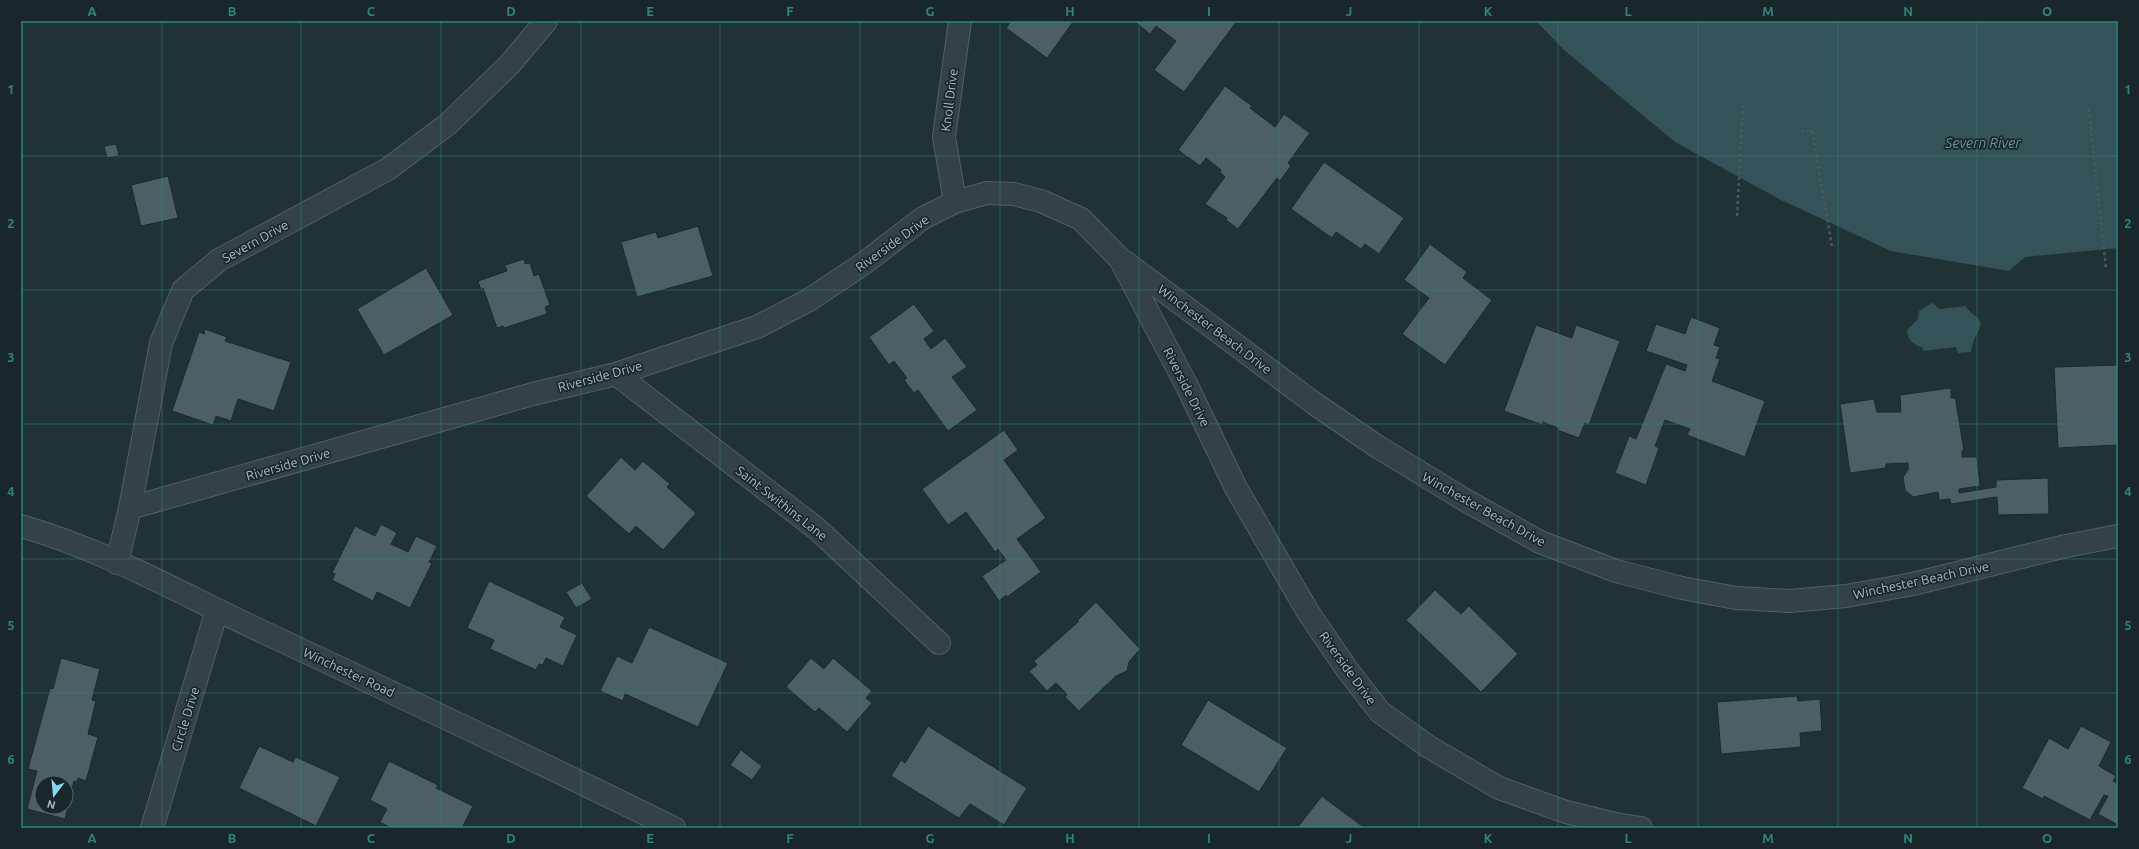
<svg xmlns="http://www.w3.org/2000/svg" width="2139" height="849" font-family="Ubuntu,sans-serif">
	<rect width="100%" height="100%" fill="#213235"/>
	<path fill="#345359" d="M1536,21h582v227l-93,9 -16,14 -118,-20 -112,-52 -104,-57 -111,-92z
		M1932,303l8,6 26,-3c4,8 11,9 15,17 -3,12 -9,16 -10,29l-13,1 -2,-6 -33,4v-3c-10,-4 -15,-7 -16,-18l11,-11 1,-8z"/>
	<path fill="#4c5f64" stroke="#1c292c" fill-rule="evenodd" d="M1011,21h61l1,1 -26,36 -41,-30z
		M1134,21h103l-53,71 -30,-22 22,-29 -20,-15 -6,8z
		M1225,86l27,20 -2,2 25,19 9,-13 26,19 -22,30 3,3 -11,15 -3,-3 -39,51 -12,-9 1,-2 -22,-14 20,-27 -5,-5 1,-2 -15,-12 -6,8 -22,-16z
		M116,144l3,12 -12,2 -3,-12z
		M1324,162l80,56 -25,36 -14,-10 -4,5 -25,-17 -4,6 -41,-29z
		M168,176l10,42 -37,8 -10,-41z
		M698,226l15,50 -76,21 -16,-55 35,-10 2,6z
		M1430,244l37,28 -4,6 29,22 -47,65 -43,-31 27,-36 -25,-18z
		M524,259l1,5 5,-1 4,13 5,-2 11,31 -5,2 2,7 -43,14 -1,-2 -6,2 -14,-40 -2,2 -3,-9 29,-10 -2,-6z
		M426,268l27,47 -69,40 -27,-46z
		M914,304l20,27 -10,8 7,10 14,-11 22,29 -15,10 25,33 -29,21 -30,-41 -4,3 -10,-13 3,-2 -13,-17 -5,4 -20,-28z
		M1691,317l29,11 -6,17 6,2 -4,11 4,1 -8,22 53,20 -20,56 -58,-22 3,-6 -25,-9 -10,26 4,2 -13,37 -31,-12 14,-37 7,3 30,-75 19,7 2,-6 -41,-14 10,-27 29,10z
		M1536,325l36,13 4,-13 44,16 -31,84 -4,-2 -6,15 -22,-8 1,-2 -15,-6v3l-39,-14z
		M205,329l22,8 -2,4 66,21 -17,49 -36,-12 -7,22 -15,-5 -3,9 -41,-14 27,-79 5,2z
		M2118,365v80l-60,3 -4,-81z
		M1951,388v10h5v4l8,49h-2v6h15l3,29 -21,3v4l37,-6v-7l52,-2 1,36 -51,1 -1,-18 -46,7 -1,-5 -11,1 -1,-8 -25,5 -8,-7 -2,-13 5,-7v-7l-22,1v4l-36,5 -10,-69 34,-5 3,13h24l-1,-17z
		M1004,430l14,20 -14,10 42,58 -29,21 24,33 -34,25 -1,-2 -7,6 -17,-25 24,-16 -3,-4 -5,-7 -3,3 -29,-40 -18,13 -26,-36z
		M621,457l14,13 8,-9 27,23 -3,3 29,26 -33,37 -27,-24 -7,8 -43,-38z
		M381,524l16,9 -6,11 17,8 8,-16 21,10 -8,16 3,1 -22,45 -33,-16 -4,9 -41,-21 3,-6 -3,-1 23,-47 20,10z
		M489,581l76,36 -5,10 17,8 -14,31 -17,-8 -3,7 -4,-1 -3,6 -46,-21 4,-9 -27,-12z
		M582,583l10,16 -16,9 -10,-16z
		M1435,590l26,24 8,-8 49,48 -37,38 -75,-72z
		M1096,602l44,47 -11,13 -2,9 -11,5 -37,35 -14,-14 2,-3 -11,-11 -9,8 -18,-20 8,-6 -3,-4 44,-39v-2z
		M649,627l79,36 -30,64 -73,-33 -2,7 -23,-10 17,-35 15,7z
		M61,658l39,11 -8,31 4,1 -8,33 10,3 -12,44 -8,-3 -1,4 -3,-1 -9,38 -38,-10 10,-38 -9,-2 22,-81 3,1zM42,783h24v24h-24z
		M811,658l13,11 9,-11 39,33 -6,7 6,5 -25,29 -28,-24 -4,4 -29,-25z
		M1797,696l1,5 22,-2 2,32 -22,2 1,14 -80,7 -4,-52z
		M1208,700l79,48 -28,44 -78,-47z
		M928,726l99,62 -23,37 -34,-21 -11,14 -68,-42 10,-16 4,3z
		M2081,726l30,16 -12,24 17,10 -3,5 5,3v41l-20,-11 10,-18 -4,-1 -14,25 -46,-24 -1,3 -21,-11 27,-50 19,11z
		M259,746l34,16 3,-5 44,20 -24,49 -77,-38z
		M741,750l21,16 -10,14 -22,-15z
		M389,761l49,24 -2,3 37,18 -11,22h-71l-11,-6 7,-13 -17,-9z
		M1322,796l21,16 22,16h-68z"/>
	<g fill="none" stroke-linecap="round" stroke-linejoin="round">
		<defs>
			<path id="minor" d="M955,202l-11,-65 16,-116
				M1125,262l190,142 63,43 87,53 75,42 76,29 66,17 54,10 53,3 57,-5 67,-12 153,-38 52,-10
				M616,374l201,155 122,114
				M130,508l403,-114 83,-20 141,-47 52,-27 54,-36 60,-46 32,-16 32,-9 27,1 27,7 40,18 39,40 67,127 49,102 72,124 38,56 34,44 49,35 70,41 67,24 49,12 26,4
				M21,526c84,24 163,69 242,106 137,64 274,129 411,196
				M117,563l13,-55 31,-165 22,-53 36,-30 169,-91 60,-45 62,-60 36,-43
				M152,828l65,-218"/>
		</defs>
		<use href="#minor" stroke="#526063" stroke-width="24"/>
		<path stroke="#495b57" stroke-width="2.5" stroke-dasharray="3 3" stroke-linecap="butt" d="M2089,109l17,160
			M1801,132l11,-2 20,117
			M1737,216l6,-112"/>
		<use href="#minor" stroke="#344246" stroke-width="22"/>
	</g>
	<path fill="none" stroke="#2f847f" stroke-width="1" stroke-opacity="0.55" d="M162,21v807M301,21v807M441,21v807M581,21v807M720,21v807M860,21v807M1000,21v807M1139,21v807M1279,21v807M1419,21v807M1558,21v807M1698,21v807M1838,21v807M1977,21v807M21,156h2097M21,290h2097M21,424h2097M21,559h2097M21,693h2097"/>
	<g text-anchor="middle" dominant-baseline="central" stroke-width="3.5" stroke-linejoin="round" paint-order="stroke">
		<g font-size="13" fill="#aebec2" stroke="#1a272a">
			<text transform="translate(949 100) rotate(-83)">Knoll Drive</text>
			<text transform="translate(255 241) rotate(-29)">Severn Drive</text>
			<text transform="translate(892 243) rotate(-36)">Riverside Drive</text>
			<text transform="translate(1215 329) rotate(37)">Winchester Beach Drive</text>
			<text transform="translate(600 376) rotate(-15)">Riverside Drive</text>
			<text transform="translate(1187 387) rotate(63)">Riverside Drive</text>
			<text transform="translate(288 464) rotate(-16)">Riverside Drive</text>
			<text transform="translate(782 503) rotate(38)">Saint Swithins Lane</text>
			<text transform="translate(1484 509) rotate(29)">Winchester Beach Drive</text>
			<text transform="translate(1921 580) rotate(-12)">Winchester Beach Drive</text>
			<text transform="translate(1348 668) rotate(54)">Riverside Drive</text>
			<text transform="translate(349 672) rotate(25)">Winchester Road</text>
			<text transform="translate(185 719) rotate(-73)">Circle Drive</text>
		</g>
		<g font-size="14" font-style="italic" fill="#69979f" stroke="#1a272a">
			<text x="1983" y="143">Severn River</text>
		</g>
	</g>
	<rect width="2139" height="849" fill="none" stroke="#1a272a" stroke-width="44"/>
	<g transform="translate(54 795) rotate(196)"><circle r="19" fill="#1a272a" stroke="#556367"/>
	<path d="M0-3L7 15L0 10L-7 15Z" fill="#86daef"/>
	<text y="-6" font-size="11" font-weight="bold" text-anchor="middle" fill="#aebec2">N</text>
	</g>
	<rect x="22" y="22" width="2095" height="805" fill="none" stroke="#2f847f" stroke-width="1.5"/>
	<g font-size="13" text-anchor="middle" font-weight="bold" fill="#2f847f">
		<text x="92" y="16">A</text>
		<text x="232" y="16">B</text>
		<text x="371" y="16">C</text>
		<text x="511" y="16">D</text>
		<text x="650" y="16">E</text>
		<text x="790" y="16">F</text>
		<text x="930" y="16">G</text>
		<text x="1070" y="16">H</text>
		<text x="1209" y="16">I</text>
		<text x="1349" y="16">J</text>
		<text x="1488" y="16">K</text>
		<text x="1628" y="16">L</text>
		<text x="1768" y="16">M</text>
		<text x="1908" y="16">N</text>
		<text x="2047" y="16">O</text>
		<text x="11" y="94">1</text>
		<text x="2128" y="94">1</text>
		<text x="11" y="228">2</text>
		<text x="2128" y="228">2</text>
		<text x="11" y="362">3</text>
		<text x="2128" y="362">3</text>
		<text x="11" y="496">4</text>
		<text x="2128" y="496">4</text>
		<text x="11" y="630">5</text>
		<text x="2128" y="630">5</text>
		<text x="11" y="764">6</text>
		<text x="2128" y="764">6</text>
		<text x="92" y="843">A</text>
		<text x="232" y="843">B</text>
		<text x="371" y="843">C</text>
		<text x="511" y="843">D</text>
		<text x="650" y="843">E</text>
		<text x="790" y="843">F</text>
		<text x="930" y="843">G</text>
		<text x="1070" y="843">H</text>
		<text x="1209" y="843">I</text>
		<text x="1349" y="843">J</text>
		<text x="1488" y="843">K</text>
		<text x="1628" y="843">L</text>
		<text x="1768" y="843">M</text>
		<text x="1908" y="843">N</text>
		<text x="2047" y="843">O</text>
	</g>
</svg>
